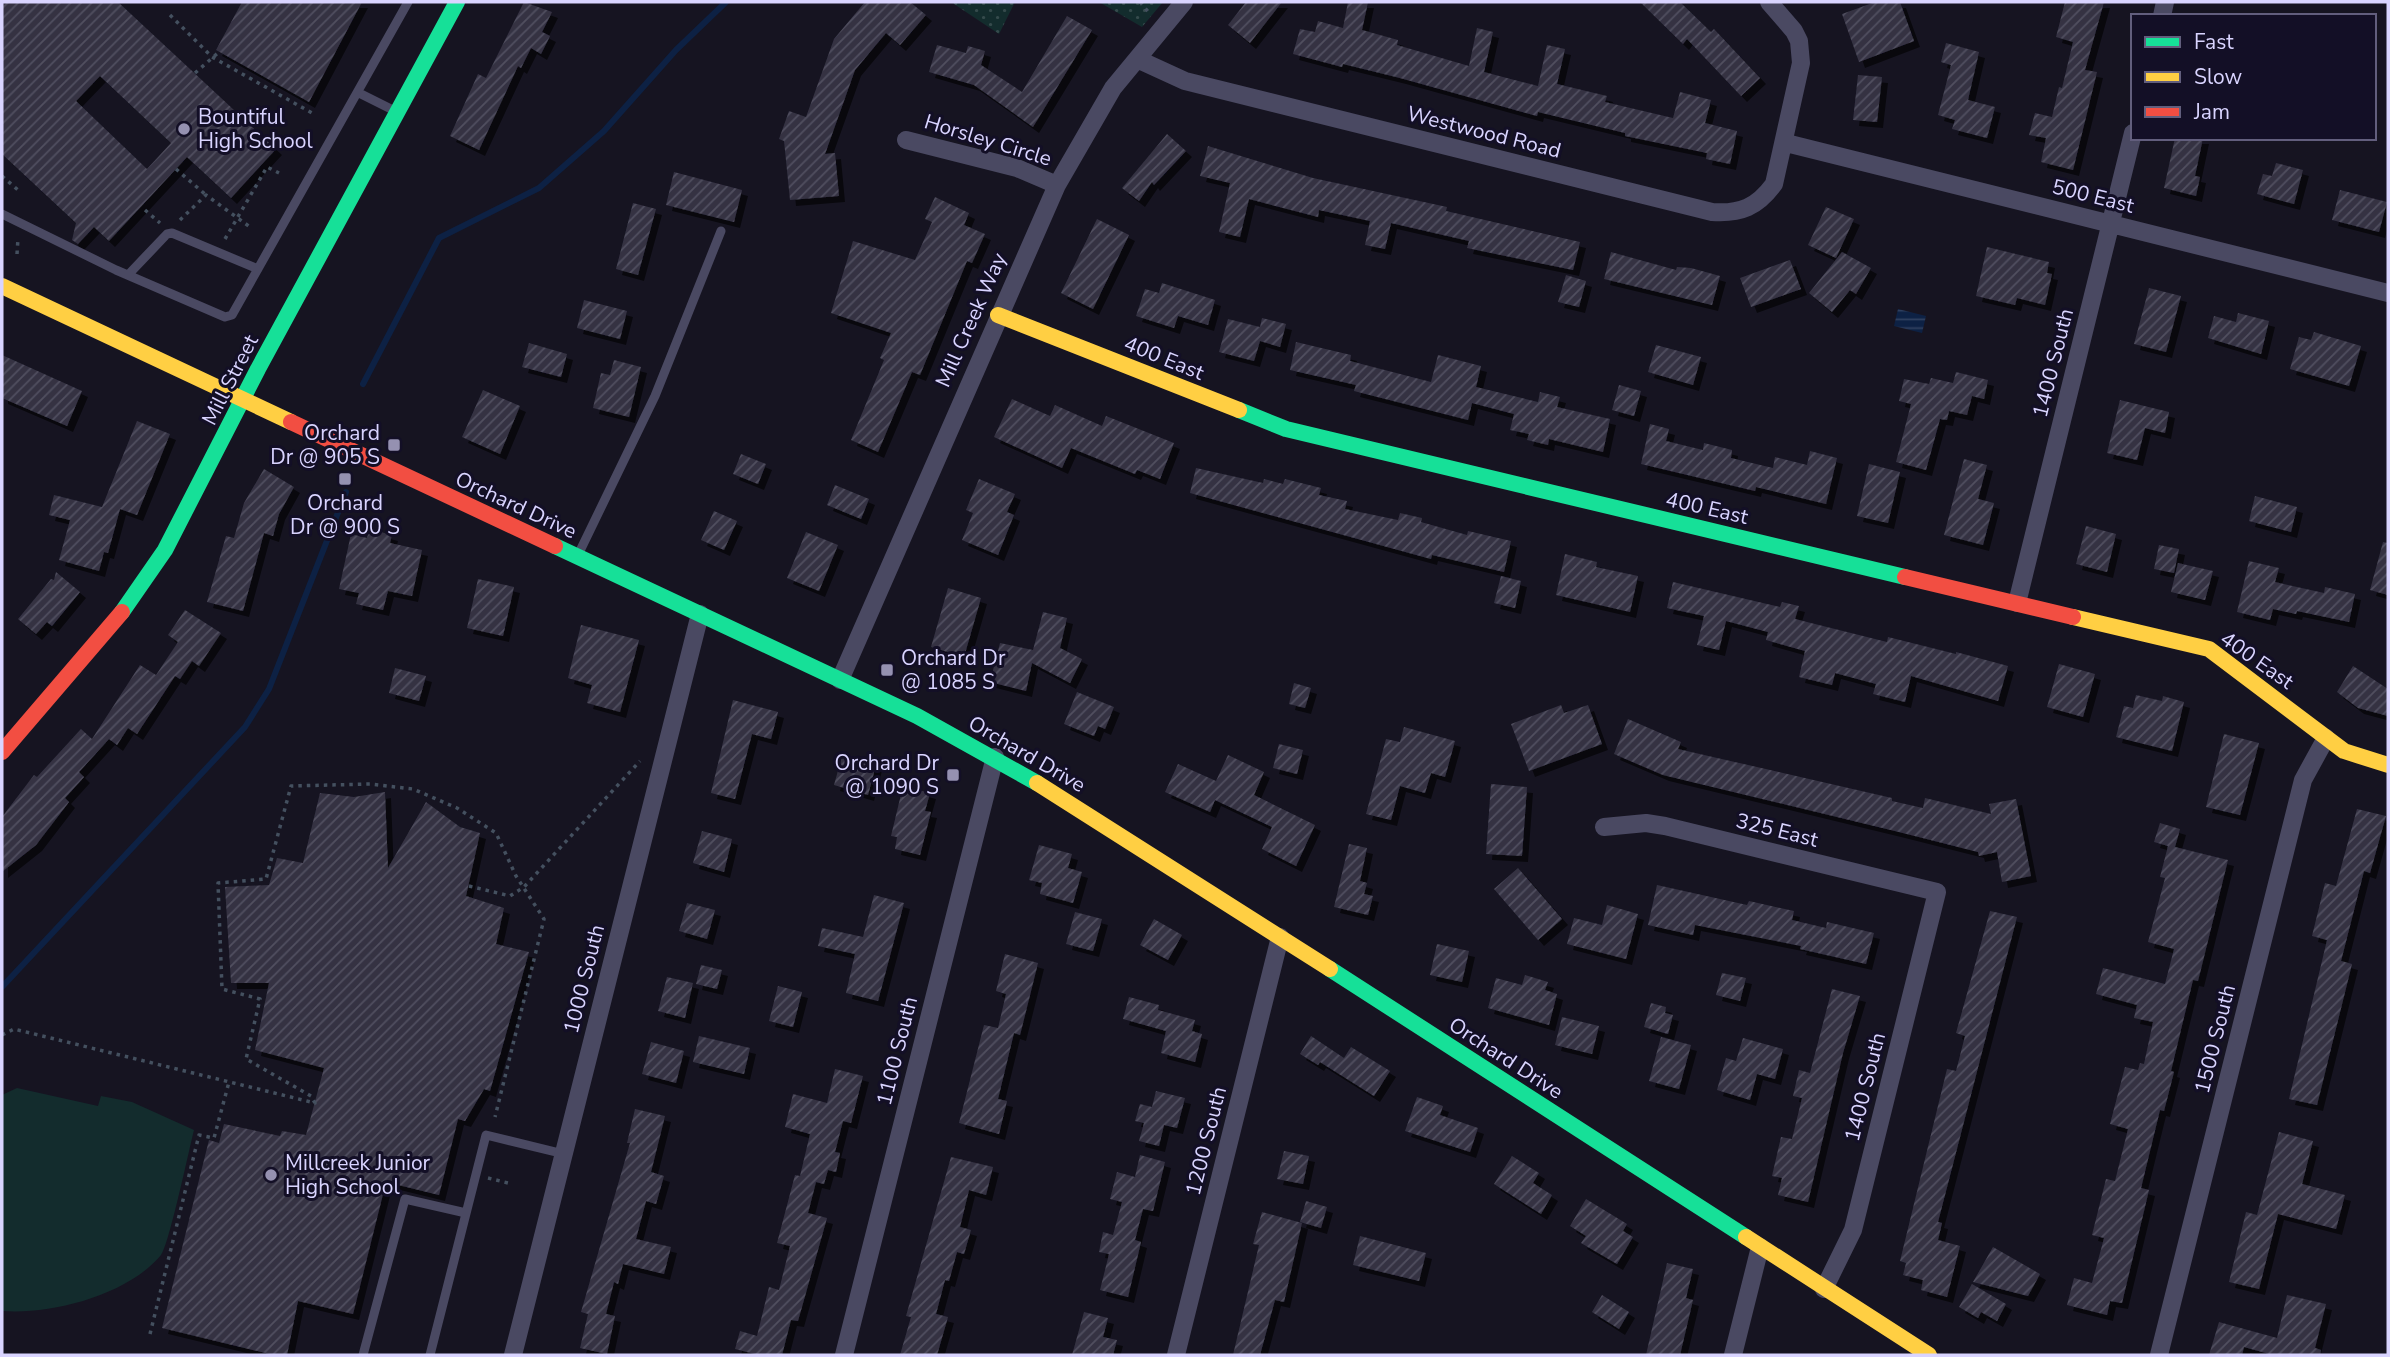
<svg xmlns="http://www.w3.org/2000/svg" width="2390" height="1357" font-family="'Nunito Sans',sans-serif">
	<defs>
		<pattern id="green-dots" width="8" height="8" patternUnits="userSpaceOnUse" patternTransform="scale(1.75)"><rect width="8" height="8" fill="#132c2d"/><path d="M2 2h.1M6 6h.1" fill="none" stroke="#354a4c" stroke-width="1.8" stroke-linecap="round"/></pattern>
		<pattern id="water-rules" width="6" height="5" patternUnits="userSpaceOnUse" patternTransform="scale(1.75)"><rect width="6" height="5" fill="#0d2144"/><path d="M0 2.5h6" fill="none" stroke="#304060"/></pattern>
		<pattern id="building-hatch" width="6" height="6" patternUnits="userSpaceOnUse" patternTransform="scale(1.75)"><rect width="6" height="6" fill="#343243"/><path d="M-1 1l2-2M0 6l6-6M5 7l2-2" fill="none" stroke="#514f5f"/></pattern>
		<filter id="shadow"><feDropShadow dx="6" dy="6" stdDeviation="0" flood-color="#0009"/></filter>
	</defs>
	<rect width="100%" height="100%" fill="#161421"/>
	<path fill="url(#green-dots)" d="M951,2h64l-16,32z
		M1099,2h64l-21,25z"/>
	<path fill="#132c2d" d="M17,1088l81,18 3,-10 31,6 62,28c-5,20 -25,115 -33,125 -33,40 -110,60 -159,56v-216z"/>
	<path fill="url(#water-rules)" d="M1898,309l28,7 -4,17 -28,-7z"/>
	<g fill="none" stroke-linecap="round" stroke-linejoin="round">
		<path stroke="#0d2144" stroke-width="6" d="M363,384l76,-146 100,-50 65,-57 72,-81 50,-48
			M2,987l243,-260 24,-38 77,-197"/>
	</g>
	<path fill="url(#building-hatch)" fill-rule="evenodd" filter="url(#shadow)" d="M2,2h116l158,147 -45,49 -44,-41 -78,84 -15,-14 -16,17 -6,-4 4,-17 -74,-69zM100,76l71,67 -24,26 -71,-68z
		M242,2h120l-53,100 -93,-52z
		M524,2l28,10 -10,20 8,4 -9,18 -10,-6 -10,20 -3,-2 -39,84 -29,-14 28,-62 8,4z
		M865,2h45l16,13 -26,30 -14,-12 -31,37 -30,84 10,-1 4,43 -49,4 -6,-59 -5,-2 10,-28 17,6 28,-78z
		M1246,2h36l-32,41 -22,-18z
		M1348,2h20l-6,28 36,10 -1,5 72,21 8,-38 16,4 -9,40 54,14 9,-41 18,4 -8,35 50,12 -2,6 68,16 7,-26 31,8 -6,23 32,8 -7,33 -24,-5 1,-6 -82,-17v-3l-87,-21 -1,4 -137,-38 -57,-14 -1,3 -49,-13 7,-25 15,3 3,-11 25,7z
		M1640,2h40l31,30 3,-3 46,49 -19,18 -54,-57 -4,5z
		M1875,2h25l14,39 -55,21 -17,-48z
		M2065,2h39l-19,68 12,2 -24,98 -32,-8 5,-24 -17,-3 6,-22 17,4 7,-30 3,1 11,-46 -17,-5z
		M1067,16l25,14 -59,97 -59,-42 -45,-13 8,-27 29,8 2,-7 17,5 -4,14 41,27z
		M1946,43l33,9 -11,48 27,7 -8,31 -35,-9 3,-9 -17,-5 13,-50 -10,-3z
		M1858,75l24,2 -5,45 -24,-2z
		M1167,134l19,17 -32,34 -2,-3 -13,19 -17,-13z
		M2175,138h28l-8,38 5,1 -4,19 -32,-8z
		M1208,146l105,32 134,29 -1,4 134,31 -7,28 -106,-22 2,-7 -78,-18 -6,26 -20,-4 5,-24 -51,-11 -1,7 -69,-18 -9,38 -21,-5 11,-49 -30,-7z
		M2276,163l27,7 -9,34 -37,-10 6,-20 9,2z
		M674,172l68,18 -8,32 -68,-17z
		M2340,190l47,12 -8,30 -47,-12z
		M935,197l34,16 -5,12 21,9 -13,29 -5,-2 -47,114 -8,-3 -34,80 -27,-12 33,-80 -4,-2 11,-25 -60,-20 22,-72 62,19 17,-38 -7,-3z
		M633,203l23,6 -18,66 -22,-6z
		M1826,207l28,12 -18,39 -28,-13z
		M1097,219l32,16 -36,74 -32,-16z
		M1987,247l62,15 -2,11 5,1 -7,31 -28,-7 -2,7 -39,-9z
		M1611,252l65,18 1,-3 14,1 29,8 -8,29 -108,-26z
		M1842,252l29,16 -15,26 -6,-4 -18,22 -23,-19z
		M1790,260l11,29 -50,18 -11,-29z
		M1566,275l20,6 -7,26 -21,-5z
		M1162,283l53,17 -7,25 -30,-9 -4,12 -38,-12 9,-27 14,4z
		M2149,288l32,8 -15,56 -32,-8z
		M584,300l43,11 -7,28 -43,-11z
		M2238,313l31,8 -8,33 -53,-16 6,-22 22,6z
		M1262,318l24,6 -6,23 -20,-6 -6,20 -35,-9 9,-33 32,8z
		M2314,332l47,14 -12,40 -59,-17 9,-32 12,3z
		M1296,342l55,13 -1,6 81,21 7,-27 43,11 -5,21 62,15 2,-10 20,5 -3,10 53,12 -7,33 -54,-13 -1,6 -21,-5 2,-6 -19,-4 4,-16 -42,-11 -4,17 -114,-29 2,-6 -66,-15z
		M529,343l38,11 -6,23 -39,-10z
		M1656,345l45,12 -8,28 -45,-13z
		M2,355l80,36 -15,35 -65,-28z
		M614,360l27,7 -12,50 -36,-9 8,-35 9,2z
		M1956,372l32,8 -4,19 -12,-3 -5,19 -18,-4 -2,9 -7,-1 -14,51 -30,-8 15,-58 -12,-3 5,-22 25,5 2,-6 22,5z
		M1619,385l22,6 -7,25 -22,-6z
		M483,390l37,16 -20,48 -38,-17z
		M1012,399l38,17 5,-11 47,21 4,-10 68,27 -14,36 -23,-9 -2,4 -64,-26 -9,20 -68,-31z
		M2120,400l49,12 -4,21 -20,-5 -8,32 -30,-7z
		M137,421l33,13 -33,81 -17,-6 -12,44 -4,-1 -5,19 -40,-11 11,-40 -21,-5 5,-20 48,12z
		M1650,424l19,5 -3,12 37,9 1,-7 28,7 -1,8 42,10 2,-11 32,8 3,-14 27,7 -11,46 -70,-17 -1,4 -114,-27z
		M741,454l25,10 -8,20 -25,-10z
		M1964,459l23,6 -9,34 16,4 -11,42 -39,-10z
		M1869,464l31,8 -12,51 -31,-7z
		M1196,468l67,15 1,-4 19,5 2,-5 36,9 -2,7 28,6 -2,8 53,11 2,-7 22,5 -1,4 46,13 1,-4 43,10 -7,31 -72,-17 -1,4 -241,-66z
		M264,469l30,18 -15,27 -6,22 -9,-3 -21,78 -36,-9 19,-66 8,2 10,-35z
		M979,479l36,15 -8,18 7,3 -16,40 -36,-15 11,-27 -7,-3z
		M835,485l34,14 -8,20 -34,-14z
		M2255,496l42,11 -6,25 -42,-11z
		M714,511l23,10 -13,29 -23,-10z
		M2086,526l30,8 -9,38 -31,-8z
		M369,529l23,6 -2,8 32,7 -10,46 -24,-5 -5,19 -27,-6 3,-11 -20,-4 12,-55 16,4z
		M806,532l32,13 -19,46 -32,-13z
		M2383,542l5,1v52l-18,-5z
		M2159,545l20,4 -5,24 -20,-4z
		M1565,554l32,8 -1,5 42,9 -8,36 -74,-17z
		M2249,561l30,7 -4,14 49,11 1,-6 30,7 -6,28 -52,-11 -1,3 -23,-5 -3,11 -33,-8z
		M2178,563l35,8 -8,29 -34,-8z
		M56,572l24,20 -28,34 -5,-4 -11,12 -18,-15 33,-40 3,1z
		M1501,576l20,5 -6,27 -21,-5z
		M478,579l36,8 -11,49 -36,-8z
		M1673,582l107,25 2,-5 17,4 -4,13 92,23 1,-5 68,17v-2l52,14 -10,35 -87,-25 -6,26 -32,-8 3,-10 -41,-11 -3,12 -33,-8 6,-26 -39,-11 2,-8 -42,-11 -7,29 -22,-5 7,-29 -37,-8z
		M948,588l33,10 -17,59 -33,-10z
		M185,610l36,23 -22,33 -7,-5 -12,18 -5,-3 -38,58 -9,-6 -11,17 -8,-6 -30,33 5,5 -19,21 4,4 -33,43 -34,27v-55l32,-42 3,2 44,-48 11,10 48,-74 16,10 22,-33 -10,-7z
		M1043,612l24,6 -7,30 22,11 -12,24 -38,-20 -6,28 -36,-9 10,-39 33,7z
		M581,625l58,15 -19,72 -33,-9 5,-18 -24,-7z
		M2059,664l36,10 -12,43 -36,-10z
		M2353,666l35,23v27l-30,-8 -21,-16z
		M395,668l31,8 -7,25 -30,-8z
		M1294,683l17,5 -6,20 -16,-4z
		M1077,692l37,15 -9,22 -7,-3 -4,10 -30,-12z
		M2136,695l26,6 1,-5 21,6 -12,49 -56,-14 8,-31 9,2z
		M733,700l45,12 -7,27 -19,-5 -17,65 -24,-6z
		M1561,705l3,8 24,-8 14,39 -73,27 -18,-47z
		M1628,719l53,23 -3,7 214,49v3l31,7 2,-10 66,16 -2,-10 27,-5 15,77 -29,6 -5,-30 -18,4 -1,-4 -79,-20 -236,-57 -49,-21z
		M1404,727l51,14 -10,36 -14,-4 -6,20 -25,-7 -9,34 -25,-6 20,-75 14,3z
		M2224,734l35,9 -19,72 -34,-8z
		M1279,744l24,6 -6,24 -24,-6z
		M1228,755l36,17 -10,23 61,30 -19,41 -34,-17 10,-22 -57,-27 -5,12 -45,-20 13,-28 38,17z
		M842,756l34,9 -8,30 -34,-10z
		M1491,784l36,3 -5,69 -36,-2z
		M903,786l27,7 -5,18 6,1 -11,43 -25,-6 2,-12 -6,-1z
		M385,792l3,76 38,-66 34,25 20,6 -14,63 38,12 -8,36 33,8 -39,139 -6,-2 -19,32 -7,-2 -19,76 -53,-13 -33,132 -55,-13 -11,54h-13l-112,-27 47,-188 10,3 5,-19 56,12 2,-5 24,4 18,-67 -69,-18 14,-67h-38l-6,-96 44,-2 8,-27 26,5 17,-70 34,4z
		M2357,809l29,7 -16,57 -6,-2 -23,90 11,3 -35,141 -28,-6 38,-159 -15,-4 13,-53 11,3z
		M2160,823l20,6 -5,18 53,13 -30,121 -5,-1 -22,91 3,1 -10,39 -4,-1 -19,78 8,2 -27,113 -12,-2 -3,14 -40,-10 7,-27 18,5 12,-45 -12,-3 14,-56 9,2 13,-52 -18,-5 15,-57 13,3 2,-7 4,1 9,-42 -19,-4 3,-13 -41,-11 7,-26 62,16 9,-35 -26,-7 17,-64 -5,-1 8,-31 -14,-4z
		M702,831l30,8 -8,33 -31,-9z
		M1349,844l18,4 -7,33 7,2 -3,11 9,2 -5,19 -34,-8z
		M1039,845l33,9 -4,14 14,4 -9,31 -33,-9 2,-11 -13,-3z
		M1518,868l44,51 -24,21 -44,-51z
		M1657,885l90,20 2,-4 45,10 -2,9 34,8 1,-6 47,11 -8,31 -66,-15 1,-3 -106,-21 -2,10 -45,-10z
		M874,895l30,8 -26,98 -32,-8 9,-39 -37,-8 4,-18 41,9z
		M687,903l28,7 -8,29 -28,-8z
		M1607,905l31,9 -12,45 -59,-15 7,-26 28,7z
		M1990,911l27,6 -79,305 4,1 -4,17 22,6 -13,51 -26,-7 2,-10 -20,-5 3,-12 -6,-2 47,-192 9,2 9,-35 -9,-3z
		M1075,912l27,7 -9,32 -27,-7z
		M1154,919l28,16 -14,25 -28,-15z
		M1437,944l32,7 -7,31 -32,-7z
		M1005,954l33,9 -18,72 -6,-2 -16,66 9,2 -8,33 -40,-11 25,-98 14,3 8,-34 -10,-3z
		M701,965l21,5 -5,19 -21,-5z
		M1722,973l24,5 -6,23 -24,-6z
		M1525,975l23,7 -3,8 12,4 -8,31 -61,-17 8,-30 26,7z
		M667,977l26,6 -8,35 -27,-7z
		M778,986l24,6 -9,35 -24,-6z
		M1832,989l28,7 -17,57 -35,149 -30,-7 4,-17 -10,-2 9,-39 11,2 10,-41 -9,-2 6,-26 11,3z
		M1129,997l30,8 -1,5 37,10 -3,11 10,3 -7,28 -34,-9 5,-22 -43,-12z
		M1651,1003l15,4 -1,6 8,2 -5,19 -24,-7z
		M1562,1017l37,9 -7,28 -37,-9z
		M699,1036l51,12 -6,26 -51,-12z
		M1311,1036l33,22 7,-11 39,24 -16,25 -54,-34 -2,3 -18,-11z
		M1661,1037l30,8 -12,44 -30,-8z
		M1743,1038l40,11 -8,30 -18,-5 -7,26 -33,-10 9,-32 10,3z
		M651,1042l33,9 -8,32 -34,-9z
		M835,1069l28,7 -12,47 -8,-2 -8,31 5,1 -4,19 -8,-2 -4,14 -8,-2 -8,31 19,5 -29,103 -7,-1 -9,35h-23l-24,-6 5,-18 17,5 12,-49 10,3 11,-44 -13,-3 18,-68 5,1 10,-42 -25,-7 8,-33 34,9z
		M1156,1091l29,7 -8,30 -13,-3 -5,21 -20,-5 5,-18 -9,-2 5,-17 12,3z
		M1417,1097l26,9 -3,9 38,13 -8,24 -65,-21z
		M635,1109l30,7 -14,56 13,4 -8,28 -10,-3 -10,38 35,8 -7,27 -41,-10 -5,20 -4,-2 -8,32 9,2 -8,38 -27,-6 8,-34 -7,-2 49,-169h-3z
		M2279,1132l34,9 -11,43 43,11 -9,34 -58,-15 -19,75 -30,-7 17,-70 11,3z
		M1284,1151l25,5 -6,28 -26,-5z
		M1140,1155l25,7 -12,49 -10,-2 -8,31 6,2 -13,55 -28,-7 9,-36 -10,-2 4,-20 10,3 9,-33 -12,-3 7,-27 18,5z
		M1512,1156l27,17 -6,10 19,12 -11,19 -47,-30z
		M951,1157l42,10 -7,28 -17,-5 -9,37 11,3 -7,24 -7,-2 -8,29 -4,-1 -9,34 12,3 -11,38h-37l11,-38 -5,-1z
		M1586,1199l41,25 -4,7 10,6 -16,27 -36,-21 5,-7 -16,-10z
		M1306,1201l21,6 -6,21 -21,-6z
		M1262,1212l40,11 -18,79 -9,-2 -15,55h-27l26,-110 -6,-1z
		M1360,1236l66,17 -7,28 -66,-16z
		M1993,1247l47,27 -12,22 -55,-14z
		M1667,1263l26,6 -7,29 7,2 -13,55h-34z
		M1972,1284l34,20 -9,17 -16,-9 -3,6 -19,-11z
		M1602,1295l27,17 -10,17 -27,-17z
		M2287,1295l39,9 -11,44 6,2 -1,5h-47l-29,-8 -2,8h-33l10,-33 58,16z
		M1084,1312l24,6 -5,19 14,3 -4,15h-41z"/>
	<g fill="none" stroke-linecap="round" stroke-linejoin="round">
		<path stroke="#44505f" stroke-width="3.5" stroke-dasharray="3.5 5" stroke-linecap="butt" d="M1140,2l10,12
			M170,15l42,42 100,56
			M195,73l24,-21
			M176,169l30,26
			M2,176l16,14
			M145,210l15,13
			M180,220l26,-25 44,32
			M225,239l42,-72 12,6
			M17,254l1,-16
			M469,886l41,10 14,-9 116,-126
			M2,1035l12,-6 301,74 -4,-7 -65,-37 14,-60 -38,-10 -4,-106 48,-4 25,-93 79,-2 43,5 44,19 39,25 20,43 28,43 -49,198
			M488,1178l24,6
			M150,1334l49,-199 15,3 15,-56"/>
		<path stroke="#4a4962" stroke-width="9" d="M359,93l36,18
			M2,214l114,56 109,47 7,-2 176,-313
			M128,275l39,-41 5,-1 86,36
			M578,555l77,-159 66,-165
			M363,1355l42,-156 61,14
			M430,1355l56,-220 78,19"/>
		<path stroke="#4a4962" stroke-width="18" d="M2162,16l3,-14
			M1137,59l48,22 527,131c29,2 45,-5 62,-28l27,-121 -2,-22 -5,-10 -25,-29
			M906,140l111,28 40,17
			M1786,143l602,150
			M2017,603l116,-470
			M840,680l217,-495 56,-97 71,-86
			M1604,827l42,-4 19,3 272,66 -84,338 -29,59
			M513,1355l187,-741
			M844,1355l151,-598
			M1176,1355l104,-418
			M1733,1355l27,-108
			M2159,1355l144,-575 23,-42"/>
		<path stroke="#16e098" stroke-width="16" d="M1239,410l47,19 619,148
			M555,546l362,170 120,67
			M122,612l43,-62 93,-181 199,-367
			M1330,969l416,268"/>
		<path stroke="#ffcf43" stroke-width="16" d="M2,286l289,136
			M998,315l241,95
			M2073,617l136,32 135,102 44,14
			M1037,783l293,186
			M1746,1237l183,118"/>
		<path stroke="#f24e42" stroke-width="16" d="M291,422l264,124
			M1905,577l168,40
			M2,752l120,-140"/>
	</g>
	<g fill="#9591b1" stroke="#130f26" stroke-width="2.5">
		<circle cx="184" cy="129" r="7"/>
		<rect x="387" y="438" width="14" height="14" rx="3.5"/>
		<rect x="338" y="472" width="14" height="14" rx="3.5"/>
		<rect x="880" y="663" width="14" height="14" rx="3.5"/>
		<rect x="946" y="768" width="14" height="14" rx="3.5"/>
		<circle cx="271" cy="1175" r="7"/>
	</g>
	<g text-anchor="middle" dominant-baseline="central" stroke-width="6" stroke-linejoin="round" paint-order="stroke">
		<g font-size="21" fill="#d9d4ff" stroke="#130f26" text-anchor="start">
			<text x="198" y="117">Bountiful<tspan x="198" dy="24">High School</tspan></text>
			<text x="380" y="433" text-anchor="end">Orchard<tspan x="380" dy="24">Dr @ 905 S</tspan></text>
			<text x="345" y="503" text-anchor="middle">Orchard<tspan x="345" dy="24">Dr @ 900 S</tspan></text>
			<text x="901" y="658">Orchard Dr<tspan x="901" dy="24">@ 1085 S</tspan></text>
			<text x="939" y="763" text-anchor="end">Orchard Dr<tspan x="939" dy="24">@ 1090 S</tspan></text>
			<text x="285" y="1163">Millcreek Junior<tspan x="285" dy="24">High School</tspan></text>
		</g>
		<g font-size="21" fill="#d9d4ff" stroke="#130f26">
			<text transform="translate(1484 132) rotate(14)">Westwood Road</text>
			<text transform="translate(988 140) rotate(17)">Horsley Circle</text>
			<text transform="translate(2093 196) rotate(14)">500 East</text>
			<text transform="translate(971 320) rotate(-66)">Mill Creek Way</text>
			<text transform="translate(1164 358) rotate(22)">400 East</text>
			<text transform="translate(2053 363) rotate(-76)">1400 South</text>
			<text transform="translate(230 380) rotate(-63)">Mill Street</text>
			<text transform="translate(516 505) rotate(25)">Orchard Drive</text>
			<text transform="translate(1707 508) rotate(13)">400 East</text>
			<text transform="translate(2257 660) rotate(35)">400 East</text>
			<text transform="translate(1027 754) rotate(30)">Orchard Drive</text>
			<text transform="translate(1777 830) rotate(14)">325 East</text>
			<text transform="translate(584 979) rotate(-76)">1000 South</text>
			<text transform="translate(2215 1039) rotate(-76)">1500 South</text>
			<text transform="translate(897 1051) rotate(-76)">1100 South</text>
			<text transform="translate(1506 1058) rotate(33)">Orchard Drive</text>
			<text transform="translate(1865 1087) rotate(-76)">1400 South</text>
			<text transform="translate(1206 1141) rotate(-76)">1200 South</text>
		</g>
	</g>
	<rect width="2390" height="1357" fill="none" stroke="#d9d4ff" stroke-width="7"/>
	<rect x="2131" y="14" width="245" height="126" fill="#130f26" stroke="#625e7d" stroke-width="2"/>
	<rect x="2145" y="37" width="35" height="10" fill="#16e098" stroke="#625e7d" stroke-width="2"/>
	<text x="2194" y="49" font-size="21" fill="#d9d4ff">Fast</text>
	<rect x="2145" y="72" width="35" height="10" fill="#ffcf43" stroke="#625e7d" stroke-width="2"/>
	<text x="2194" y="84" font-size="21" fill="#d9d4ff">Slow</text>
	<rect x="2145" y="107" width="35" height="10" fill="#f24e42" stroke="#625e7d" stroke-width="2"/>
	<text x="2194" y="119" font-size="21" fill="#d9d4ff">Jam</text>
</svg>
